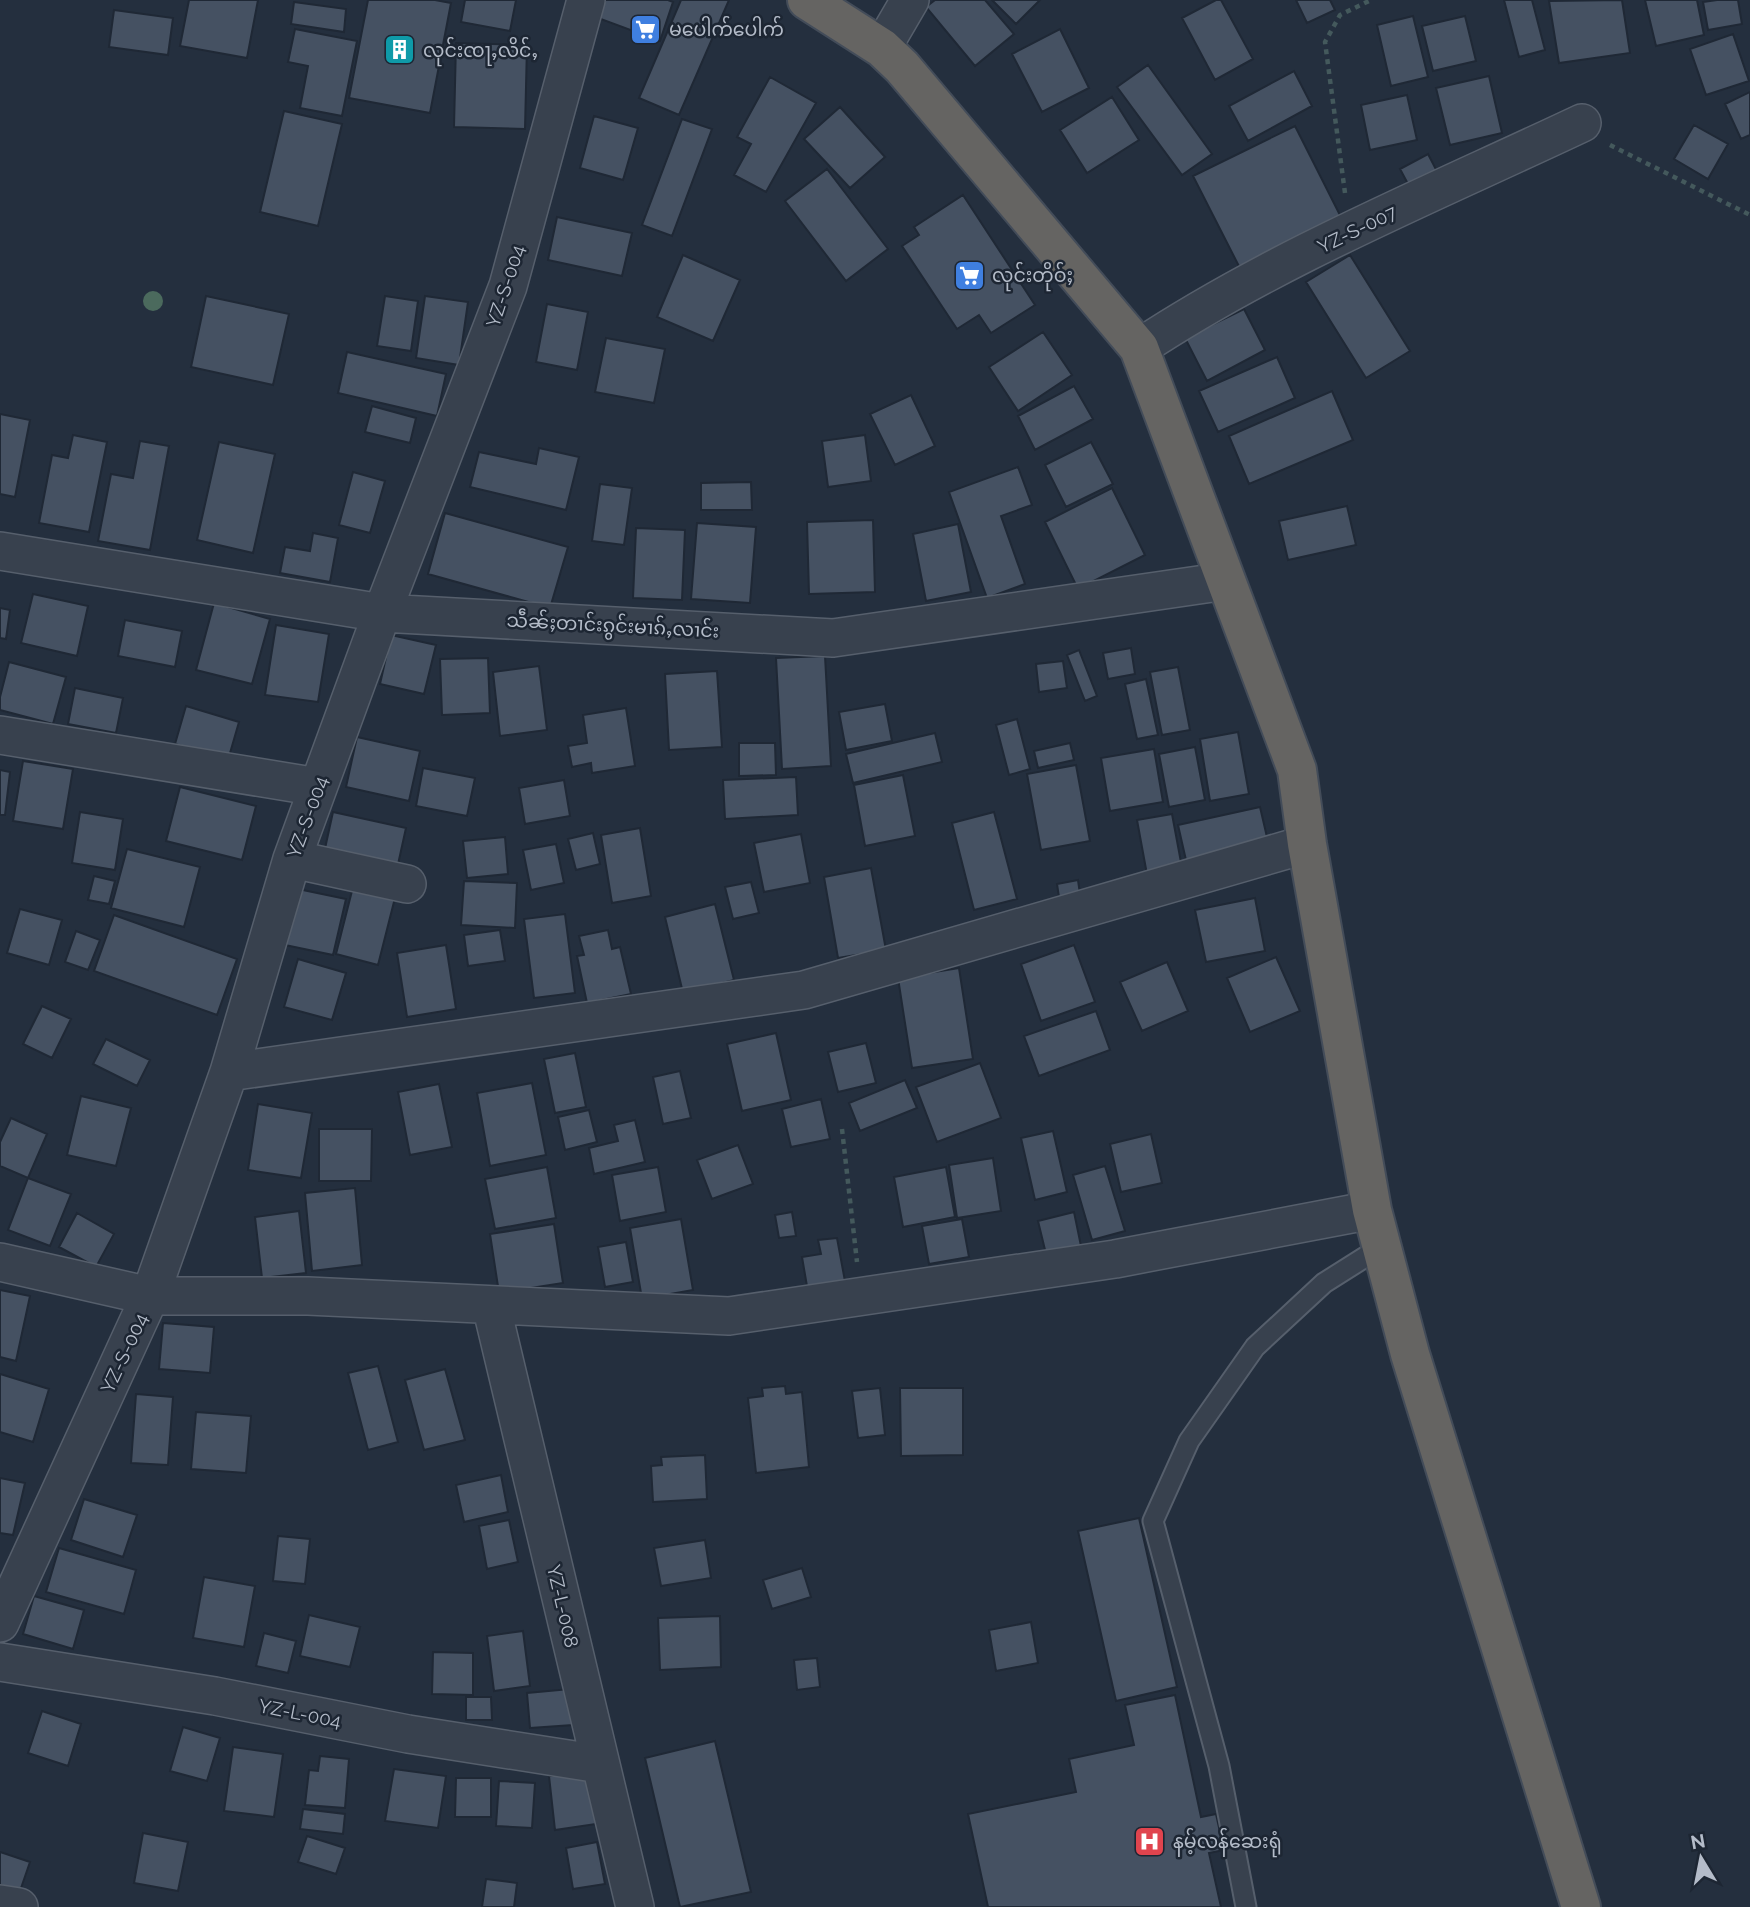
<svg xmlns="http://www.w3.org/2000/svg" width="1750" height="1907" font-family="Raleway,'Noto Sans Myanmar',sans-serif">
	<rect width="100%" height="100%" fill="#242f3e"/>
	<path fill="#455162" stroke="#1f2835" stroke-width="2" d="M189,0h69l-11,58 -67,-12z
		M368,0h67l16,3 -21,110 -81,-15z
		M465,0h51l-6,31 -49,-9z
		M605,0h63l5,2 -13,39 -62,-23z
		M681,0h48l-50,115 -40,-17z
		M935,0h50l29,34 -39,32 -49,-59z
		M992,0h48l-24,24z
		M1216,0h5l32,59 -38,21 -33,-62z
		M1296,0h34l5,10 -28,13z
		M1504,0h28l13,50 -26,7z
		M1622,0l8,53 -71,10 -10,-62z
		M1645,0h52l7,35 -48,11z
		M1717,0h21l4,24 -34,6 -5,-28z
		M294,2l52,7 -2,23 -53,-8z
		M114,10l59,8 -5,37 -59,-8z
		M1413,16l15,61 -37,9 -14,-61z
		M1465,16l11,45 -43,10 -11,-45z
		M295,29l62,12 -15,75 -42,-8 8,-42 -20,-4z
		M1060,29l29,59 -47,24 -30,-58z
		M1733,34l16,47 -43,14 -16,-46z
		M456,43l71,2 -2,84 -71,-2z
		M1148,65l64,89 -30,21 -65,-88z
		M1294,71l18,35 -64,35 -19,-35z
		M1489,76l13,57 -52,12 -14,-57z
		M770,77l46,26 -50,89 -32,-17 17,-31 -14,-7z
		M1750,92v43l-9,4 -16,-35z
		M1407,95l10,45 -47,10 -9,-45z
		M1112,97l27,43 -52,33 -27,-43z
		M840,107l45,50 -35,31 -46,-49z
		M284,111l58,13 -24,102 -58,-14z
		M594,116l44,12 -15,52 -43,-12z
		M682,119l30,10 -40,107 -30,-11z
		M1694,125l34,19 -20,35 -34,-20z
		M1295,126l52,103 -101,51 -53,-104z
		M1428,154l14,27 -27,16 -15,-28z
		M827,169l61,80 -42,32 -61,-80z
		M963,195l72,110 -44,28 -12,-18 -22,14 -55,-83 17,-11 -5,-8z
		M557,217l75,16 -10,43 -74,-16z
		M683,255l57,25 -27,61 -56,-24z
		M1350,255l60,96 -44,27 -60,-96z
		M206,296l83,18 -16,71 -82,-18z
		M385,296l33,5 -7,50 -34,-5z
		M425,296l43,6 -9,63 -43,-7z
		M547,304l41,8 -11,58 -41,-8z
		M1244,309l21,41 -58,31 -22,-43z
		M1043,332l29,43 -54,36 -29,-44z
		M606,338l59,11 -11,54 -59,-11z
		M347,352l99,22 -9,42 -99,-23z
		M1277,357l18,41 -77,34 -19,-41z
		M1074,386l19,33 -58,31 -17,-34z
		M1332,391l21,49 -104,44 -20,-48z
		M911,395l24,51 -40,19 -25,-51z
		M372,406l44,12 -6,25 -45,-11z
		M0,414l30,6 -15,77 -15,-3z
		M73,435l34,7 -18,90 -50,-9 13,-68 16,3z
		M865,435l6,46 -43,6 -6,-46z
		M140,441l29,5 -19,104 -52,-9 13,-67 22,4z
		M219,442l56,12 -22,99 -56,-13z
		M1091,442l22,42 -47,23 -21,-42z
		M539,448l40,9 -13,53 -96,-23 9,-35 57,12z
		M1018,467l14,38 -31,11 24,68 -38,14 -38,-106z
		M353,472l32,9 -15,52 -31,-8z
		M751,482l1,28h-51v-27z
		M600,484l32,4 -8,57 -32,-4z
		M1112,488l33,67 -67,34 -33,-67z
		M1347,506l9,39 -68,15 -9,-39z
		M445,513l123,34 -18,61 -122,-34z
		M873,520l2,72 -66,2 -2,-72z
		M697,523l59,4 -6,76 -59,-4z
		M958,524l13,68 -45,9 -13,-67z
		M636,528l49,2 -3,70 -49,-2z
		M313,533l25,5 -8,44 -50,-9 5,-26 25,4z
		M33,594l55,12 -11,50 -56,-13z
		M214,603l56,16 -18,65 -56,-14z
		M0,608l10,2 -4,29 -6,-1z
		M125,620l57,11 -7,36 -57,-11z
		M276,625l53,9 -11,68 -53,-7z
		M391,635l45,10 -12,49 -44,-10z
		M1131,648l4,26 -27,5 -5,-26z
		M1079,650l18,46 -12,5 -18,-46z
		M825,656l6,110 -49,3 -6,-111z
		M488,658l2,55 -48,2 -2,-56z
		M1063,661l4,27 -28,4 -3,-28z
		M9,662l57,15 -13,47 -53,-14v-13z
		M539,666l8,64 -47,6 -7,-64z
		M1178,667l12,63 -28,5 -12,-63z
		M717,671l5,76 -53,3 -4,-76z
		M1146,679l12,56 -21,4 -12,-55z
		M75,688l48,10 -7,35 -48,-9z
		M885,704l7,37 -46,9 -7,-38z
		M186,706l53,16 -11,38 -53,-16z
		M626,708l9,58 -43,7 -1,-10 -19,4 -4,-21 19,-3 -4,-28z
		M1017,719l13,50 -21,6 -13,-50z
		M1238,732l11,62 -39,7 -10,-62z
		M935,733l7,29 -89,21 -7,-29z
		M357,737l63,14 -11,50 -63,-14z
		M739,743h36l1,32 -37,1z
		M1070,743l4,17 -36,8 -4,-17z
		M1195,747l10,53 -36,7 -10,-53z
		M1154,749l9,53 -53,9 -9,-53z
		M23,761l50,8 -10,60 -50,-8z
		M1076,765l14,76 -49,9 -14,-76z
		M423,768l52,10 -8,38 -51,-10z
		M0,770l10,2 -5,43h-5z
		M903,775l12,61 -50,10 -11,-61z
		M796,777l2,38 -73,4 -2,-39z
		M564,780l6,36 -45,8 -6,-36z
		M180,787l76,19 -14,54 -76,-19z
		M1260,807l10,43 -82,19 -10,-44z
		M80,812l43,7 -8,51 -43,-7z
		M333,812l73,16 -9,41 -73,-16z
		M994,812l23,87 -43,11 -22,-87z
		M1172,814l11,59 -35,7 -11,-60z
		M640,828l11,68 -39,7 -11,-68z
		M593,833l7,31 -24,6 -8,-31z
		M801,834l9,49 -46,9 -10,-49z
		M505,837l3,37 -41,4 -4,-37z
		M556,844l8,39 -33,7 -8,-40z
		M127,849l73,18 -16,60 -73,-19z
		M871,868l15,82 -48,8 -14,-81z
		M94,876l21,5 -6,23 -21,-4z
		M355,879l42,11 -19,75 -42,-11z
		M1078,880l3,21 -21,3 -3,-20z
		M464,881l53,2 -2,45 -54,-3z
		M751,882l8,31 -26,6 -8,-32z
		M298,889l48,10 -13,56 -48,-10z
		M1255,898l10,53 -59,11 -11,-52z
		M715,904l19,76 -51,13 -18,-76z
		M20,909l42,11 -13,45 -42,-12z
		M565,914l10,79 -41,5 -10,-79z
		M114,915l123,44 -20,56 -123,-44z
		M500,930l5,31 -37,5 -4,-31z
		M608,930l4,19 8,-2 11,47 -44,9 -10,-47 7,-1 -5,-19z
		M76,931l24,9 -12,30 -23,-8z
		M446,945l10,64 -49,8 -10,-64z
		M1074,945l21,57 -54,19 -20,-57z
		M1276,957l24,54 -50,21 -23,-54z
		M298,959l48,14 -14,47 -48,-13z
		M1167,962l21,49 -46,20 -22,-49z
		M959,968l14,91 -61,9 -14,-90z
		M42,1006l29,13 -19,39 -29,-14z
		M1096,1011l14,39 -71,26 -15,-40z
		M776,1033l15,67 -49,11 -15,-67z
		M106,1039l44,21 -13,26 -44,-22z
		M866,1043l10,40 -38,9 -10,-40z
		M575,1053l11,54 -31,6 -11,-54z
		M980,1063l21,55 -64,24 -21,-55z
		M680,1071l11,47 -28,6 -10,-47z
		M905,1080l12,28 -57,23 -11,-28z
		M532,1083l14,72 -56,11 -13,-73z
		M439,1084l13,63 -42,8 -12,-63z
		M81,1096l50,12 -15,58 -49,-11z
		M821,1099l9,40 -39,8 -9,-38z
		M258,1104l54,9 -11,65 -53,-8z
		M589,1110l8,32 -32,8 -7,-33z
		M11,1118l36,16 -19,44 -28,-12v-24z
		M635,1120l10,42 -51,12 -5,-26 29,-7 -4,-16z
		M319,1129h53l-1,52h-52z
		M1053,1131l14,61 -32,8 -14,-62z
		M1151,1134l11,49 -41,9 -11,-48z
		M738,1145l15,39 -41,15 -15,-39z
		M993,1158l8,53 -44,7 -8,-53z
		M1105,1166l20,65 -33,9 -19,-65z
		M547,1167l9,51 -61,11 -10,-50z
		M658,1167l8,45 -46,9 -8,-46z
		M946,1167l9,50 -52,10 -9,-50z
		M28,1178l43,16 -21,52 -42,-16z
		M355,1188l7,77 -50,6 -7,-78z
		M299,1211l7,62 -44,5 -7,-61z
		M792,1212l4,24 -17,2 -4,-23z
		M1074,1212l7,34 -35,8 -8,-33z
		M77,1213l37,21 -18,33 -37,-20z
		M681,1219l12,71 -51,9 -12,-71z
		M962,1219l7,38 -40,7 -7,-38z
		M554,1224l9,59 -64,10 -9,-59z
		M837,1238l10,54 -38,6 -7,-41 19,-3 -3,-14z
		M626,1242l7,40 -28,5 -7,-40z
		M0,1290l30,6 -14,65 -16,-4z
		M163,1323l51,4 -4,46 -51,-4z
		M378,1366l20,76 -30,8 -20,-77z
		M445,1369l20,71 -41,10 -19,-70z
		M0,1374l49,15 -16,53 -33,-10z
		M785,1386l1,8 16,-2 7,75 -53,6 -8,-75 15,-2 -1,-8z
		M880,1388l5,47 -27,3 -6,-47z
		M900,1388h63v67l-62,1z
		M136,1394l37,3 -5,68 -37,-2z
		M196,1412l55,4 -5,57 -55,-4z
		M705,1455l2,44 -54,3 -2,-36 11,-1 -1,-8z
		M501,1475l7,37 -44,10 -8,-37z
		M0,1478l25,5 -12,52 -13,-2z
		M84,1499l53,16 -14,42 -52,-17z
		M1139,1518l38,169 -61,14 -38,-170z
		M509,1520l9,42 -31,7 -8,-43z
		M278,1536l32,3 -5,45 -32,-3z
		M705,1540l6,38 -50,8 -7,-38z
		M59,1548l77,22 -12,44 -78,-22z
		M802,1568l9,29 -39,12 -9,-29z
		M204,1577l51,9 -11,61 -51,-9z
		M34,1596l50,14 -11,39 -50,-15z
		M309,1615l51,12 -10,40 -50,-11z
		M720,1616l1,51 -61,3 -2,-52z
		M1031,1622l7,41 -42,8 -7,-41z
		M523,1631l7,55 -36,5 -7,-55z
		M264,1633l32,8 -8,32 -32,-7z
		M433,1652l40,1v42l-41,-1z
		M817,1658l3,29 -23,3 -3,-30z
		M570,1689l3,36 -43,3 -3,-35z
		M1175,1695l26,122 15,-3 8,36 -15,3 12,54h-233l-20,-93 108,-22 -7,-33 65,-14 -9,-40z
		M466,1697h25l1,23h-26z
		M42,1711l39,13 -13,42 -40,-13z
		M183,1727l37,11 -13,43 -37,-10z
		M715,1741l36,151 -71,15 -35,-149z
		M233,1747l50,7 -9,63 -50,-6z
		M320,1756l29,3 -4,49 -40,-3 4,-35 9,1z
		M394,1769l52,7 -8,52 -53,-7z
		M590,1771l6,53 -41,6 -6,-54z
		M456,1778h35v39h-36z
		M499,1781l36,2 -3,45 -36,-2z
		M303,1809l42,5 -2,20 -43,-5z
		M143,1833l45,9 -10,49 -44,-8z
		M307,1836l38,12 -9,26 -38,-12z
		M597,1842l8,42 -32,5 -7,-41z
		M0,1852l30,10 -10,29 -20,-6z
		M486,1879l31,4 -3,24h-32z"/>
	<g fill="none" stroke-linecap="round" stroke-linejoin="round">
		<defs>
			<path id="service" d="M1246,1907l-27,-141 -66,-245 36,-80 66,-94 69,-64 57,-36"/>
			<path id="minor" d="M882,48l28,-48
				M1139,348c136,-90 295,-155 443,-225
				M0,551l382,62 451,25 393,-57
				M0,735l318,52
				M292,859l115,25
				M229,1072l575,-82 503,-146
				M0,1262l150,34h158l421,20 386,-57 257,-49
				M491,1305l144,602
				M0,1623l150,-327 79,-224 63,-213 90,-246 126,-327 78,-286
				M0,1662l215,34 193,38 192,30
				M0,1904l19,3"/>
			<path id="trunk" d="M807,0l75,48 20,19 237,281 158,422 10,74 65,366 38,144 171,553"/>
		</defs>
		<use href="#service" stroke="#565f6c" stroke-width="23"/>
		<use href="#minor" stroke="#565f6c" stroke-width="40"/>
		<use href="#trunk" stroke="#434c59" stroke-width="42"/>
		<path stroke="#44595c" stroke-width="4.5" stroke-dasharray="5 5" stroke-linecap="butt" d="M1610,145l140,70
			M1345,193l-20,-151 15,-27 31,-15
			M842,1129l15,133"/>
		<use href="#service" stroke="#38414e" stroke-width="19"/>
		<use href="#minor" stroke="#38414e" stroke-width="37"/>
		<use href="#trunk" stroke="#656462" stroke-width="38"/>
	</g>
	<circle fill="#4b6a5d" cx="153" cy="301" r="10"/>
	<defs>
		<symbol id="supermarket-square" viewBox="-11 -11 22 22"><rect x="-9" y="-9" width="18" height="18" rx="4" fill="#3f7fe0" stroke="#1d2633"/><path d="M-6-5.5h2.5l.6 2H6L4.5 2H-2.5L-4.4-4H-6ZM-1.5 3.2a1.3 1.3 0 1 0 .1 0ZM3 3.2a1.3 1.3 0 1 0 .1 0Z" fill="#fff"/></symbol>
		<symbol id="building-square" viewBox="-11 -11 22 22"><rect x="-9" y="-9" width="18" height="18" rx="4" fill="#0f9aa8" stroke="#1d2633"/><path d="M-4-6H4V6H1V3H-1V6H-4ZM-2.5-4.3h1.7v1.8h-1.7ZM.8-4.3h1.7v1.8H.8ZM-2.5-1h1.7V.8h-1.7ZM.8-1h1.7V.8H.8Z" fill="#fff"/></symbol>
		<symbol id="hospital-square" viewBox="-11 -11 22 22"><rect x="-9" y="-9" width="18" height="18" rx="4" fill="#e0444e" stroke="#1d2633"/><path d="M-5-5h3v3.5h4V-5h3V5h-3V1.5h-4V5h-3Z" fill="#fff"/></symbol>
	</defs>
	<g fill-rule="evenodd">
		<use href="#supermarket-square" x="628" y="12" width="35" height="35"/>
		<use href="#building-square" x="382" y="32" width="35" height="35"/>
		<use href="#supermarket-square" x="952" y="258" width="35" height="35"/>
		<use href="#hospital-square" x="1132" y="1824" width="35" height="35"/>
	</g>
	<g text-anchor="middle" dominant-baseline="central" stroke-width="5" stroke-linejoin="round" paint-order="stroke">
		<g font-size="19" fill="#b4bcc9" stroke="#1d2633" text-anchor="start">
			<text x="669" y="29">မပေါက်ပေါက်</text>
			<text x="423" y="50">လုင်းၸႃႇလိင်ႇ</text>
			<text x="992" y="275">လုင်းတိုဝ်ႈ</text>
			<text x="1173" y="1841">နမ့်လန်ဆေးရုံ</text>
		</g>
		<g font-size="19" fill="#b4bcc9" stroke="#1d2633">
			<text transform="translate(1357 229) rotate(-26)">YZ-S-007</text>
			<text transform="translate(505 286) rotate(-72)">YZ-S-004</text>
			<text transform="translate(613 625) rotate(3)">သဵၼ်ႈတၢင်းၵွင်းမၢၵ်ႇလၢင်း</text>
			<text transform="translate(307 817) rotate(-70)">YZ-S-004</text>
			<text transform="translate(124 1353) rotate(-65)">YZ-S-004</text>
			<text transform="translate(563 1606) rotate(77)">YZ-L-008</text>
			<text transform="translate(300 1713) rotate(11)">YZ-L-004</text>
		</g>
	</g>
	<g transform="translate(1701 1858) rotate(350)" stroke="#1d2633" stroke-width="5" paint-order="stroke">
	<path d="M0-5L12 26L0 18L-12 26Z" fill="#b4bcc9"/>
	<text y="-10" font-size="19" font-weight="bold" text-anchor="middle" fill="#b4bcc9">N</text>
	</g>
</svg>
